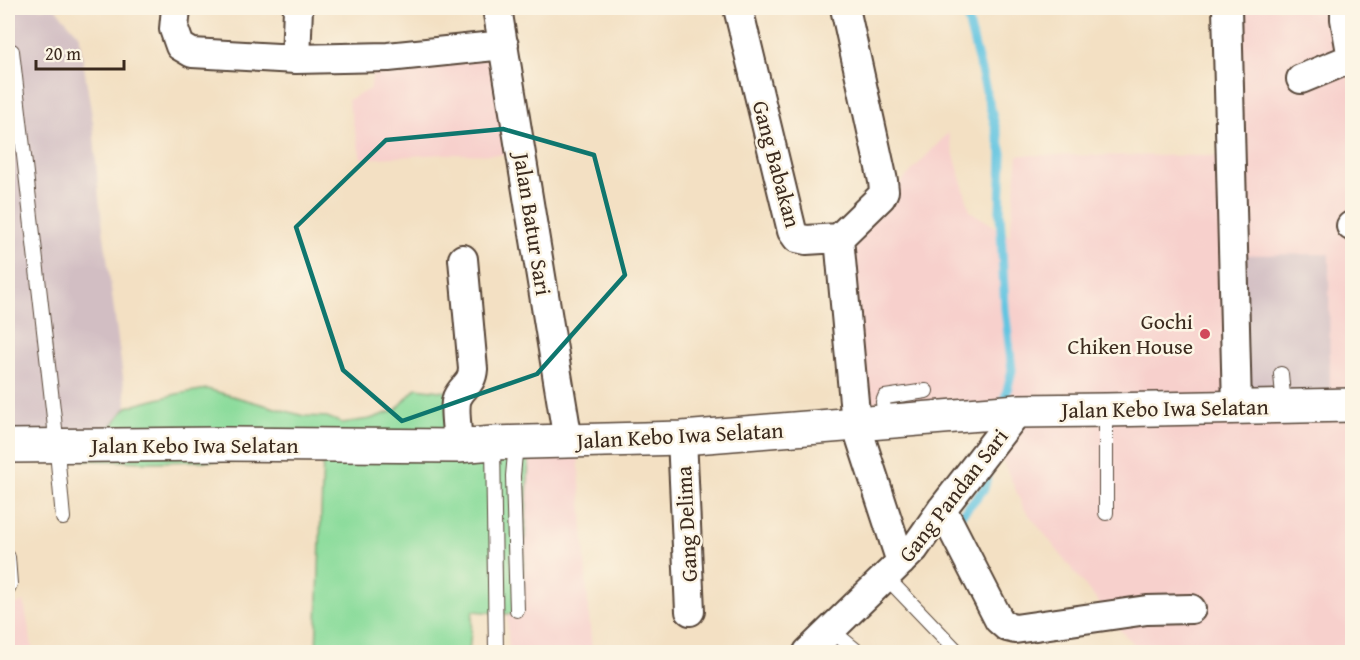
<svg xmlns="http://www.w3.org/2000/svg" width="1360" height="660" font-family="'Gentium Book Plus',serif">
	<rect width="100%" height="100%" fill="#fcf5e5"/>
	<filter id="ink" filterUnits="userSpaceOnUse"><feTurbulence type="fractalNoise" baseFrequency=".0167" numOctaves="2"/><feDisplacementMap in="SourceGraphic" scale="12" xChannelSelector="R" yChannelSelector="G"/><feConvolveMatrix kernelMatrix="1 2 1 2 8 2 1 2 1" color-interpolation-filters="sRGB"/></filter>
	<filter id="wash" filterUnits="userSpaceOnUse"><feTurbulence type="fractalNoise" baseFrequency=".008" numOctaves="4" result="noise"/><feDisplacementMap in="SourceGraphic" scale="24" xChannelSelector="R" yChannelSelector="G"/><feGaussianBlur stdDeviation="1.35" result="paint"/><feColorMatrix in="noise" values="0 0 0 0 0 0 0 0 0 0 0 0 0 0 0 0 0 1.4 0 .05"/><feComposite in="paint" operator="in"/></filter>
	<g filter="url(#wash)">
		<rect width="100%" height="100%" fill="#f3e0c3"/>
		<path fill="#f7d0cc" d="M1225,8h117l7,75 3,7v562h-210l-21,-21 -98,-124 -39,-90 -126,-8 -13,-168 103,-108 22,78 40,25 8,-81 217,1z
			M506,45l16,110 -77,-1 -84,5 -13,-59 22,-11 6,-31z
			M577,437l10,154 5,61h-83l-2,-38 14,1 9,-176z
			M24,602l9,50h-25v-46z"/>
		<path fill="#d2bec3" d="M8,8h47l24,27 14,88 6,75 28,209 -44,53 -75,-3z
			M1329,254l1,157 -96,4 1,-160z"/>
		<path fill="#8bdc9b" stroke="#63835c" stroke-width="1.5" d="M416,388l48,6 4,50 62,-5 -9,176 -48,-4 -4,41h-153l7,-193 -173,3 -67,-2 44,-53 50,-13 30,-5 97,27 23,1 15,6 28,-4 26,-9z"/>
		<g fill="none" stroke-linecap="round" stroke-linejoin="round">
			<path stroke="#63c5e1" stroke-width="9" d="M965,8l37,145 -2,59 5,97 7,61 -9,37
				M954,523l30,-34 4,-14 1,-14"/>
		</g>
	</g>
	<g filter="url(#ink)">
		<g fill="none" stroke-linecap="round" stroke-linejoin="round">
			<defs>
				<path id="service" d="M12,51l42,367 9,100
					M1281,374l3,32
					M885,421l-2,-19 2,-5 41,-6
					M493,443l3,209
					M516,443l-3,33 4,134
					M1106,513v-103
					M8,557l2,27 -2,4
					M886,577l72,75
					M831,630l27,22"/>
				<path id="minor" d="M176,8l-2,21 6,17 12,7 104,6 92,-2 116,-12
					M497,8l71,433
					M738,8l54,223 5,7 9,2 33,-2 17,186 45,138
					M1227,8l10,399
					M1345,8v11l7,39
					M296,59l2,-51
					M1301,79l51,-21
					M1351,226h1
					M839,238l42,-41 3,-6 -1,-10 -38,-173
					M682,438l8,173
					M458,446c0,-13 -5,-37 -1,-48 5,-12 15,-13 16,-29l-10,-110
					M942,509l57,111 8,7 8,2 132,-19 44,-1
					M808,652l106,-103 28,-40 76,-98"/>
				<path id="tertiary" d="M8,446l217,-2 233,2 35,-3 189,-5 336,-27 88,-1 246,-5"/>
			</defs>
			<use href="#service" stroke="#574537" stroke-width="16"/>
			<use href="#minor" stroke="#574537" stroke-width="32"/>
			<use href="#tertiary" stroke="#574537" stroke-width="36"/>
			<use href="#service" stroke="#fff" stroke-width="14"/>
			<use href="#minor" stroke="#fff" stroke-width="28"/>
			<use href="#tertiary" stroke="#fff" stroke-width="33"/>
		</g>
	</g>
	<path fill="none" stroke="#0f766e" stroke-width="4.5" stroke-linejoin="round" d="M503,129l91,26 31,120 -88,99 -135,47 -59,-51 -47,-143 90,-87z"/>
	<circle fill="#d1495b" stroke="#fcf5e5" stroke-width="2" cx="1205" cy="334" r="6"/>
	<g text-anchor="middle" dominant-baseline="central" stroke-width="5" stroke-linejoin="round" paint-order="stroke">
		<g font-size="22" fill="#3b2a1e" stroke="#fcf5e5">
			<text transform="translate(777 164) rotate(75)">Gang Babakan</text>
			<text transform="translate(533 224) rotate(81)">Jalan Batur Sari</text>
			<text transform="translate(1165 408) rotate(-1)">Jalan Kebo Iwa Selatan</text>
			<text transform="translate(680 435) rotate(-3)">Jalan Kebo Iwa Selatan</text>
			<text x="195" y="445">Jalan Kebo Iwa Selatan</text>
			<text transform="translate(953 495) rotate(-52)">Gang Pandan Sari</text>
			<text transform="translate(686 524) rotate(-93)">Gang Delima</text>
		</g>
		<g font-size="22" fill="#3b2a1e" stroke="#fcf5e5" text-anchor="end">
			<text x="1193" y="321">Gochi<tspan x="1193" dy="25">Chiken House</tspan></text>
		</g>
	</g>
	<rect width="1360" height="660" fill="none" stroke="#fcf5e5" stroke-width="30"/>
	<path d="M36 60v9h88v-9" fill="none" stroke="#3b2a1e" stroke-width="3"/>
	<text x="45" y="60" font-size="18" fill="#3b2a1e" stroke="#fcf5e5" stroke-width="4.5" paint-order="stroke">20 m</text>
</svg>
